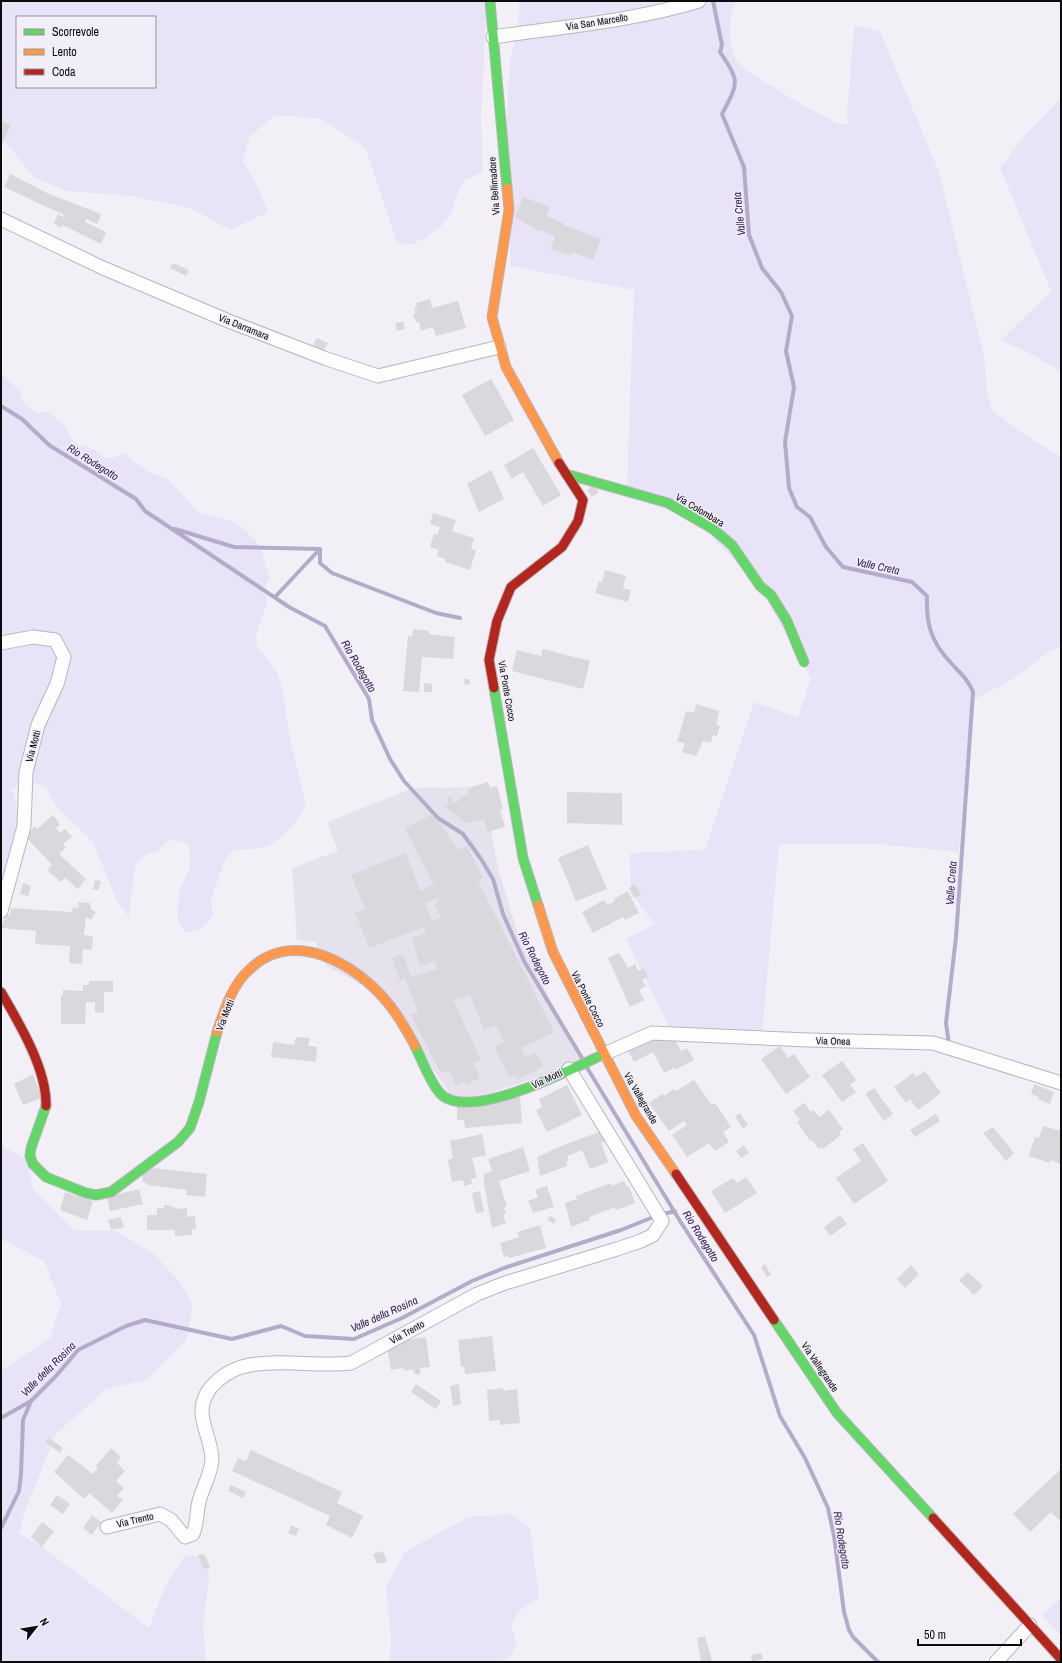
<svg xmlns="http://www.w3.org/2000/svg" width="1062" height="1663" font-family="'Archivo Narrow',sans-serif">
	<rect width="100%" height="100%" fill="#f2f0f6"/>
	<path fill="#e5e1ed" d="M482,787l17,85 21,69 40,77 26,43 -129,43 -73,-107 -57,-31 -12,-24 -18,-2 -5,-72 46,-17 -11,-29 87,-34z"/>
	<path fill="#e9e3f8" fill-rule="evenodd" d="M1,1h486l-6,114 2,57 -18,8 -6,11 -8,22 -12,16 -26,15 -16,-1 -32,-96 -44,-28 -46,-4 -25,21 -7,25 16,29 9,22 -38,18 -40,-22 -59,-12 -65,-5 -31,-13 -34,-41zM17,17h138v70h-138z
		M519,1h217c-8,15 -9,49 3,62 5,7 15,12 22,16 25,17 51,31 78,45h9l-1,-11 7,-87 26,5 59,141 45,183 3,38 5,17 30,23 39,24v189l-14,7 -34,26 -38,20 -5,13 -11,140 -81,-8h-99l-17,191 -92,-7 -44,-89 28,-15 -23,-32 -1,-39 75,-3 49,-148 44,15 13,-38 -52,-93 -61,-64 -71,-35 7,-197 -123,-24c-4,-65 -7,-137 -1,-202 3,-22 11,-41 9,-63z
		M1061,98v274l-28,-17 -32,-15 50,-49 -51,-123 24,-32z
		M1,373l18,17 3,10 6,8 9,5 11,-1 16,13 11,19 20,6 8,7 10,1 10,-5 26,19 20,8 30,33 22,4 19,8 16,16 5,9 9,29 -5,7 2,17 -11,30 1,13 21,28 5,17 6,42 17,72c-10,18 -22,35 -42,42 -9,3 -21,2 -31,3l-8,10 -14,39 2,15c-9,13 -12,19 -28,18l-7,-10 -1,-9 2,-21 11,-25 -1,-23c-17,-6 -20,-7 -31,8l-7,1 -13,7 -4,12 -5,45 -12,-16 -24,-59 -36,-35 -12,-21 -20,-6 -14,11 3,1 8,55 -21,63z
		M1,1145l26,15 6,29 41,41 43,1 38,24 25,27 13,23 -7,36 -40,39 -40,9 -51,46 -31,79 -5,19 23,14 107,81 16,-41 20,-32 22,2 2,22 -6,45 3,38h-205v-291l49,-33 11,-34 -17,-43 -43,-22z
		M511,1514l19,14 9,69 -21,15 -7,13 6,18 -6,13 -10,6h-111l1,-23 -5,-52 19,-35 63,-35z
		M1061,1598v38l-19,-21z"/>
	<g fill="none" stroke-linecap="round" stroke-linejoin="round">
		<path stroke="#b4abca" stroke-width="4" d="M713,1l9,44 -2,7c20,30 19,30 2,62l22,53 5,68 13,33 19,24 11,24 -6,35 8,36 -9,55 4,46 8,19 13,10 16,30 17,20 69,15 15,14c-1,28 4,46 24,67 9,10 17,16 22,29l-17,245 -10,86 3,22
			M1,406l21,13 27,26 87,54 9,12 144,96 36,19 44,73 3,21 18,39 14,22 34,37 25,16 18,25 12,20 10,35 22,49 57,95
			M175,529l59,18 86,2
			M320,549v14l12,10 104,40 24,5
			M275,597l44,-47
			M586,1066l94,155 74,114 26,81 25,42 23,50 6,28 10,76 5,18 4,7 25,25
			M1,1418l30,-17 25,-25 22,-26 48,-24 19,-6 87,19 49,-13 24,10 49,3 48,-21 70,-37 32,-13 117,-38 35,-14 19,-5
			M1,1528l18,-37 2,-17 2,-54 8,-19"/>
	</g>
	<path fill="#d9d8dc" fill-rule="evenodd" d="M1,121l10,4 -10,21z
		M10,174l39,20 52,20 -4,10 -10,-5 -2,3 21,10 -5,12 -38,-19 -1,3 -8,-4 4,-10 5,3 1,-2 -60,-28z
		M523,197l27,10 -3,9 16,7v2l38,14 -8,21 -21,-8 -1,4 -20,-7 4,-13 -15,-6 -1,1 -24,-14z
		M173,263l16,7 -3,6 -16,-8z
		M430,299l2,9 26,-7 8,27 -30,8 -3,-9 -12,4 -2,-9h-3l-3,-8 3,-1 -2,-5 3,-1 -1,-4z
		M403,321l2,8 -8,2 -2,-8z
		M317,338l11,5 -4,7 -11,-5z
		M491,379l23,41 -29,16 -23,-41z
		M533,448l28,47 -18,11 -20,-34 -11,7 -8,-14z
		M491,470l13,29 -25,13 -12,-28z
		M594,485l5,7 -7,5 -5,-7z
		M433,513l23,7 -4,11 22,7 -3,11 5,1 -6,20 -25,-8 1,-3 -9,-3 2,-6 -9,-3 4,-13 3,1 3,-8 -10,-3z
		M605,570l21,6 -3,12 8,2 -3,12 -33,-9 4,-12 3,1z
		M413,629l16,2v3l26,3 -2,22 -31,-2 -3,35 -16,-1 5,-55 4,1z
		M543,649l47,12 -7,28 -71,-18 5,-21 24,6z
		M464,679h5l1,5 -5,1z
		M424,683l8,1v8h-8z
		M696,704l23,7 -3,14 4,1 -3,10 -4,-1 -2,8 -8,-2 -7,15 -14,-4 3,-9 -8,-1 9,-31 8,2z
		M488,782l2,6 7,-2 6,23 -3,1 5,17 -17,5 -4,-13 -18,4 -22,-17 5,-2 -2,-6 3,-2 3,7 6,-2v-3l11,-4 -2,-4 3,-1v-2z
		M567,792l55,1v32l-55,-2z
		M433,814l1,4 7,4 8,15 9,13 9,-4 16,32 -5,3 76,151 -33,16 4,9 11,-5 7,14 -25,14 -3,-5 -5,3 -16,-31 10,-5 -8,-17 -12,5 -14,-35 -17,5 28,60 -8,3 7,15 -14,7 -1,-4 -9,4 -8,-15 -7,3 -30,-58 7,-3 -13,-33 -5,2 -8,-23 11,-4 8,23 26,-8 -2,-8 -15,5 -8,-28 14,-5 -2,-6 -55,21 -14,-36 10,-3 -14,-34 55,-22 14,38 14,-6 -29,-57zM441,897l-6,8 6,13 -9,3 -7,-18z
		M53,815l7,9 -4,4 4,5 5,-4 7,8 -9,7 3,3 -7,7 27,25 -8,10 -13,-11 -4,4 -14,-12 5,-5 -26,-28 8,-11 3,3z
		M588,845l19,44 -31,12 -18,-43z
		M95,880l6,1 -3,9 -5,-1z
		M23,883l8,3 -3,10 -8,-2z
		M635,884l6,11 -7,3 -5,-10z
		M628,891l11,22 -14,7 -2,-3 -30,16 -11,-21 22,-12 3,5 8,-4 -1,-2z
		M78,902l12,1 1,6 5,3 -5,8 -5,-3 -2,18 9,1 -1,14 -9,-1 -1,15 -13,-1 1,-17 -35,-2 1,-13 -35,-3 5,-14 4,1 1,-7 61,4 1,-5 6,1z
		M619,953l9,15 7,-4 3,7 6,-3 4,9 -6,3 4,6 -7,4 5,10 -14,7 -22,-49z
		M89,981h24v11h-9v21l-9,-1v-10h-9l-1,22h-24v-29h2v-5l20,1v-6h6z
		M296,1037l14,1 -2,8 9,1 -1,15 -45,-5 2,-15 21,3z
		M662,1037l3,5 9,-5 7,14 6,-3 7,12 -19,10 -1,-2 -10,5 -11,-21 -19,10 -6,-11 21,-11z
		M780,1046l8,12 6,-4 16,23 -24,17 -25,-35z
		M842,1061l14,19 -6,5 6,7 -14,10 -20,-27z
		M925,1071l16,22 -23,17 -8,-11 -4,4 -12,-16 19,-14 3,4z
		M33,1074l9,24 -19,7 -9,-21z
		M694,1080l18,25 3,-2 16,24 -8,5 6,10 -14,9 -6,-8 -22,14 -15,-22 15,-10 -3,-4 -15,10 -20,-28 13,-9 2,2 10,-7 2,2z
		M1034,1084l20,8 -4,12 -12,-5 1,-2 -8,-3z
		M567,1085l15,30 -35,17 -11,-22 6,-3 -3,-8z
		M874,1088l19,26 -9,7 -19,-27z
		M520,1097l2,26 -57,5 -1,-8h-7v-16z
		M804,1103l7,9 2,-2 6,7 10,-7 14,19 -4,3 2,3 -18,14 -1,-2 -3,2 -7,-9 -2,1 -13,-19 3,-2 -7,-9z
		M740,1113l8,12 -5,4 -8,-13z
		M936,1114l4,7 -25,16 -5,-7z
		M1043,1126l18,5v33l-10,-4 -1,3 -21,-7 6,-19 4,1z
		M993,1127l21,26 -8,8 -23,-28z
		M605,1130l6,9 -10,4 7,19 -18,7 -8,-19 -15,6 2,4 -3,2 1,4 -27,10 -3,-19 29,-13z
		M482,1134l4,21 -14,3 5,20 -6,1 1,5 -8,2 -1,-6 -11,2 -4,-22 5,-2 -3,-17z
		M863,1143l25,38 -34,23 -18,-26 25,-17 -8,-12z
		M744,1145l5,8 -8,5 -5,-7z
		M523,1147l7,24 -31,10 8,26h-3l2,6 -3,1 3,9 -14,5 -8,-44v-10l8,-3 -4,-12z
		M152,1168l55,6 -2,23 -19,-2 1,-5 -38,-5 -7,-4 2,-12z
		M746,1177l11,16 -32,20 -14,-22 22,-13 4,5z
		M624,1181l3,6 2,-1 6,17 -19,7 -1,-3 -26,10 1,3 -19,7 -6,-24 12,-4 -1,-3 35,-13 1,3z
		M547,1186l7,21 -21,6 -5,-12 10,-4 -3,-7z
		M139,1189l4,15 -33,7 -3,-14z
		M480,1191l4,21 -8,1 -4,-20z
		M65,1192l28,9 -6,19 -27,-10z
		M164,1205h6v2h5v2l12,-1v9l8,-1 1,13h-4v6l-17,1v-6h-28v-15h10v-7h7z
		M840,1215l7,9 -17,12 -6,-9z
		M550,1216l6,3 -2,5 -7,-4z
		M121,1217l3,10 -13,3 -3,-10z
		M540,1225l6,23 -37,10 -1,-2 -4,1 -4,-14 19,-6 -2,-5z
		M765,1264l6,11 -4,2 -6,-10z
		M911,1265l8,9 -14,14 -8,-9z
		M968,1272l15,14 -9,9 -15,-15z
		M492,1336l4,35 -31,3 -1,-7h-3l-3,-27z
		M426,1337l4,30 -10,1 1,4 -3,3 -4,-2 -1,-4 -9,2 -1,-3 -12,2 -4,-24 11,-5z
		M416,1384l25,17 -5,8 -25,-17z
		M459,1384l2,20 -8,2 -3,-20z
		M503,1388v3l14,-2 3,34 -20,2v-5l-11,1 -2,-31z
		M49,1438l14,10 -3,5 -15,-11z
		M111,1448l10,9 -4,6 8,8 -9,10 8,7 -7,8 6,4 -11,13 -23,-20 -5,6 -30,-27 14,-17 25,19 5,-6 -2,-2z
		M251,1450l91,42 -5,11 26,13 -11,22 -26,-13 4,-9 -98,-45 6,-13 8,3z
		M1061,1469v53l-10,-10 -21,20 -17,-18z
		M231,1485l15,7 -3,6 -15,-7z
		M57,1495l13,9 -7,10 -13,-9z
		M92,1515l9,7 -9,13 -9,-7z
		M42,1522l12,9 -12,16 -11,-10z
		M291,1525l8,4 -3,7 -8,-3z
		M383,1551l4,11 -10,2 -4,-10z
		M204,1554l6,14 -7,1 -5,-14z
		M705,1636l7,25 -11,1 -4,-24z
		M761,1653l2,6 -11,3 -1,-7z"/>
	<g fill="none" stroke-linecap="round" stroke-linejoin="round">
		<defs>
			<path id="street" d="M493,37c68,-10 140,-16 206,-36
				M1,219l102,49 128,54 96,37 51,17 121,-29
				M1,643l32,-6 22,3 9,17 -7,27 -19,41 -12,47 -2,54 -23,85
				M604,1054l48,-21 156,7 125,3 128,40
				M107,1527l53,-13 11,6 14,17 8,-3c5,-13 3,-23 7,-36 4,-13 12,-26 12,-40 -1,-16 -9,-30 -10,-45 -1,-26 26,-44 48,-48 34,-6 67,2 101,-2l126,-69 28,-11 112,-34 24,-8 12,-6 9,-14 -93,-152
				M996,1662l34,-37"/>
			<path id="fast" d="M490,1l17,187
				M566,474l102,29 45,26 19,16 28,41 11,9 16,26 17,41
				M494,688l29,170 15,47
				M415,1046c7,14 14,34 24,46 26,33 135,-24 165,-38
				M46,1106l-15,42 -1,8 3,8 13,13 40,16 10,2 15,-3 67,-50 12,-14 9,-26 18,-70
				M774,1320l63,93 96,105"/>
			<path id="slow" d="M507,188l2,22 -17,107 14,50 53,96
				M538,905l15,47 83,164 40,58
				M217,1032c7,-21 15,-47 32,-62 43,-43 106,-7 138,32 11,13 20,29 28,44"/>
			<path id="jam" d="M494,688l-5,-28 8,-39 14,-34 51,-40 16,-26 5,-21 -24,-37
				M1,992c18,31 46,77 45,114
				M676,1174l98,146
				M933,1518l128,141"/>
		</defs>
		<use href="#street" stroke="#b7b6ba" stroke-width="15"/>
		<use href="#fast" stroke="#b7b6ba" stroke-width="11"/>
		<use href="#slow" stroke="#b7b6ba" stroke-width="11"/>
		<use href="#jam" stroke="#b7b6ba" stroke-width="11"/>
		<use href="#street" stroke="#fdfdfe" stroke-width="13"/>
		<use href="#fast" stroke="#63d668" stroke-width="9"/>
		<use href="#slow" stroke="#ff974d" stroke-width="9"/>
		<use href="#jam" stroke="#b3261e" stroke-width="9"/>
	</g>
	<g text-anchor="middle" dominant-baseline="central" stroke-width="3" stroke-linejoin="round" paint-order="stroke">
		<g font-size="10" fill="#0c0b0e" stroke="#f1eef8">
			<text transform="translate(597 22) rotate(-9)">Via San Marcello</text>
			<text transform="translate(494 186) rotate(-94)">Via Bellimadore</text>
			<text transform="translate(244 327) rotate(22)">Via Darramara</text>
			<text transform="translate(700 510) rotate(31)">Via Colombara</text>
			<text transform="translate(507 691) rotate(80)">Via Ponte Cocco</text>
			<text transform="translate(33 746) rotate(-75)">Via Motti</text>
			<text transform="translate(588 999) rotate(63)">Via Ponte Cocco</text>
			<text transform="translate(225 1015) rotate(-68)">Via Motti</text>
			<text transform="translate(833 1041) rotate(1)">Via Onea</text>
			<text transform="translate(547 1079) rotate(-25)">Via Motti</text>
			<text transform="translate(641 1098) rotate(60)">Via Vallegrande</text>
			<text transform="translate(407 1332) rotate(-29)">Via Trento</text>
			<text transform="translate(820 1367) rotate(56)">Via Vallegrande</text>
			<text transform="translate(135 1520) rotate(-13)">Via Trento</text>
		</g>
		<g font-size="11" font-style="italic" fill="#362156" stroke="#f1eef8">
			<text transform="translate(739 214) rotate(-96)">Valle Creta</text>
			<text transform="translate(93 462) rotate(32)">Rio Rodegotto</text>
			<text transform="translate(878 566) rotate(12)">Valle Creta</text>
			<text transform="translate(359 666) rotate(60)">Rio Rodegotto</text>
			<text transform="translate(951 883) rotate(-86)">Valle Creta</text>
			<text transform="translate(535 958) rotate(63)">Rio Rodegotto</text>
			<text transform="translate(701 1236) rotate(58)">Rio Rodegotto</text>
			<text transform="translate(384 1314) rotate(-24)">Valle della Rosina</text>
			<text transform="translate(48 1369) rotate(-45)">Valle della Rosina</text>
			<text transform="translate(842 1540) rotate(81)">Rio Rodegotto</text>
		</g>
	</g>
	<rect width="1062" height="1663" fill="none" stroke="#0c0b0e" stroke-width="4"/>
	<rect x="16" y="16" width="140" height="72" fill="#f1eef8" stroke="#95939a"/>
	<rect x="24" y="29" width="20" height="6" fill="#63d668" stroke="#95939a"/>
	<text x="52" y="36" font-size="12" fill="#0c0b0e">Scorrevole</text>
	<rect x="24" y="49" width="20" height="6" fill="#ff974d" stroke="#95939a"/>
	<text x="52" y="56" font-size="12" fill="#0c0b0e">Lento</text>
	<rect x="24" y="69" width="20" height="6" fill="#b3261e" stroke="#95939a"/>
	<text x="52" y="76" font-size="12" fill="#0c0b0e">Coda</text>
	<g transform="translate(36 1627) rotate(59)" stroke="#f1eef8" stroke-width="3" paint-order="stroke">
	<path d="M0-3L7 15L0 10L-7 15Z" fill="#0c0b0e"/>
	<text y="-6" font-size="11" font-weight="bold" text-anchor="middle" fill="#0c0b0e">N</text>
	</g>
	<path d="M918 1639v6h103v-6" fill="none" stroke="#0c0b0e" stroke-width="2"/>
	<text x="924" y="1639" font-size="12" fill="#0c0b0e" stroke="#f1eef8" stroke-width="3" paint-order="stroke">50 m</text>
</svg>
